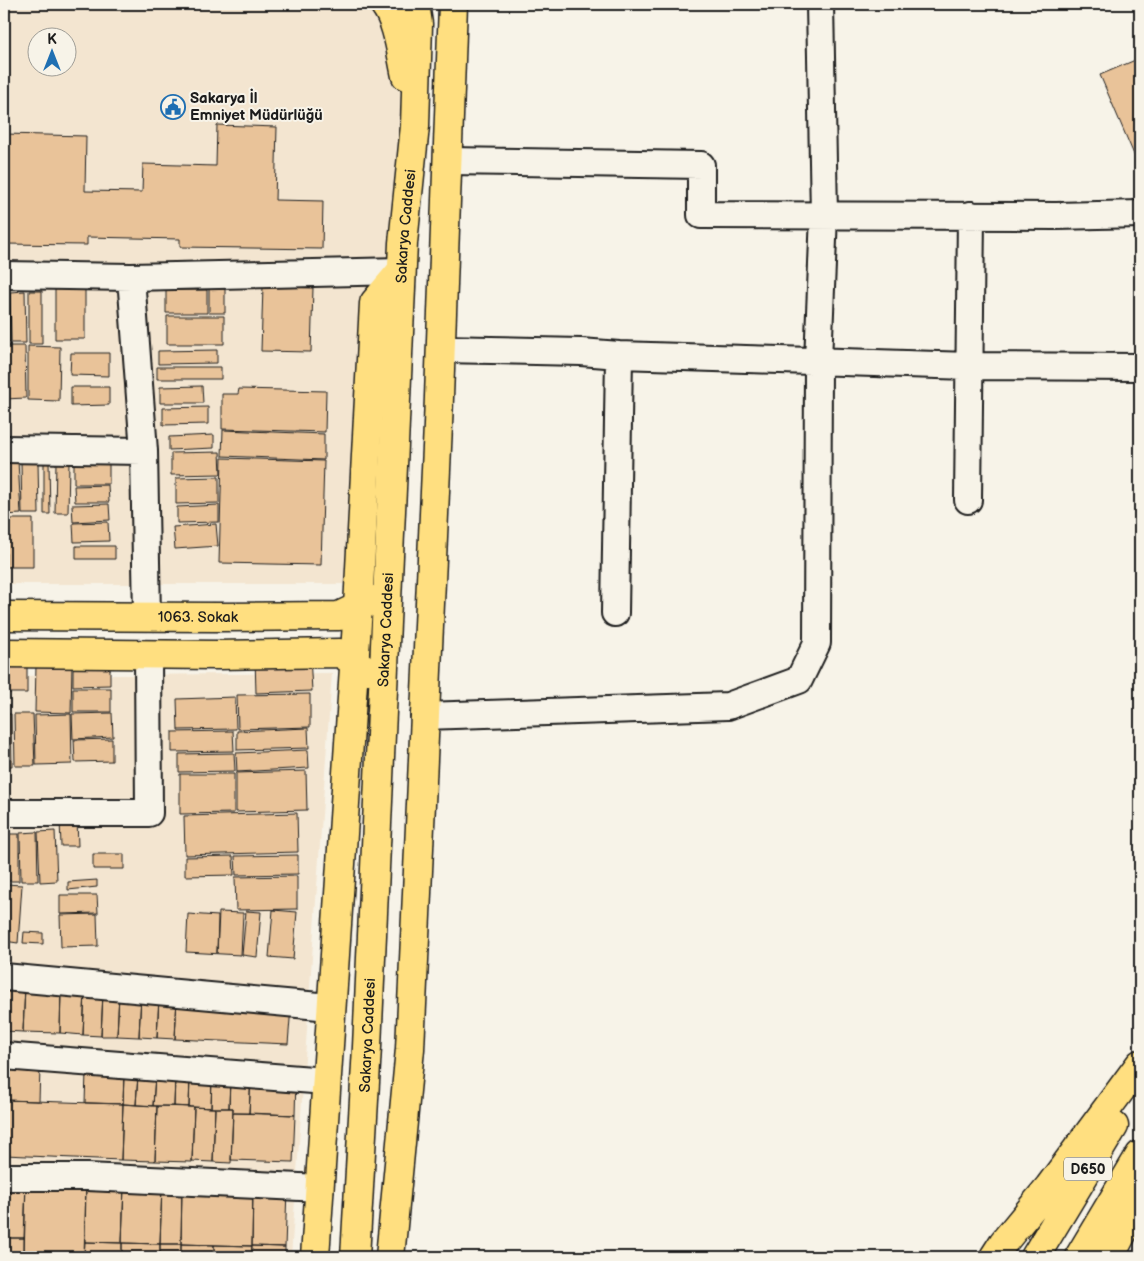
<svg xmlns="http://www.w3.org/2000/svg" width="1144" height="1261" font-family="'Balsamiq Sans',sans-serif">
	<rect width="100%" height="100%" fill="#f7f3e8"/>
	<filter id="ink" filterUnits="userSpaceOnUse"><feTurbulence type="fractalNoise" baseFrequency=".02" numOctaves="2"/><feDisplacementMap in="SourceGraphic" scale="10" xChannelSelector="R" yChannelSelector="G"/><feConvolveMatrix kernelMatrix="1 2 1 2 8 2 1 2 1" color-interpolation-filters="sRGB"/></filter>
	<g filter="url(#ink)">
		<path fill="#f3e5d0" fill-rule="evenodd" d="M4,4h372l35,79 -46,501h-361zM38,38h30v30h-30z
			M332,673l-41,584h-287v-581z"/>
		<path fill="#e9c399" stroke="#1c1c1c" d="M1140,58v96l-5,3 -35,-82z
			M217,125l60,2 -2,73 48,1 -1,48 -142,-2v-8l-93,-2v8l-83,-1v-110l82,2 -1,55 57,1 1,-28 73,2z
			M263,286l50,2 -2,64 -50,-1z
			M55,287h30v52h-30z
			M209,289h16v24h-16z
			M166,290h41v23h-41z
			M25,291l1,52h-15l-1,-51z
			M29,291h13v53h-13z
			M4,292h5l1,50h-6z
			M167,316h57v28h-57z
			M4,346h21l1,52 -22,1z
			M28,346l32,1 -1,54 -31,-1z
			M217,350v13l-59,1v-13z
			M71,353h38v23l-39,-1z
			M157,367h64v12h-64z
			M202,386l1,17h-43v-16z
			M71,387h38v18l-38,1z
			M239,389l87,2 -1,41 -103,-3v-35h16z
			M208,407v17l-45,1v-17z
			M223,430l101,4v26l-102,-4z
			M214,435v13l-45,2v-13z
			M220,452l1,22 -50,1v-22z
			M222,458l102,3 -3,104 -102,-2z
			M18,461l3,53 -17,1v-53z
			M21,462h17l1,52h-17z
			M44,462h5l1,52h-6z
			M56,462h13l-1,51h-13z
			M74,462h35v22h-35z
			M219,477v26l-43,1v-26z
			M108,485l1,17h-34l-1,-16z
			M109,504l1,16 -37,2 -1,-17z
			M219,505v17l-42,1v-16z
			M6,519h27v48h-27z
			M108,522l1,19 -35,1 -1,-19z
			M216,524l2,22 -43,3 -2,-22z
			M76,546h39v13h-39z
			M310,656l2,35 -56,2 -1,-35z
			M4,664h23v29h-23z
			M36,665h36l-1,48 -36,-1z
			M73,665h37v20l-37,1z
			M73,688h38v24h-38z
			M310,694v33l-72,2 -1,-34z
			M235,697l1,32 -58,1 -1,-31z
			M112,713l1,24 -40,2 -1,-25z
			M4,714h7l1,52h-8z
			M14,714h19l2,52h-20z
			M71,714l1,50 -36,1 -1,-50z
			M308,728l1,20 -72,2v-19z
			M233,731l1,20 -62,1v-20z
			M112,739v22l-37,1 -1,-22z
			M308,750l1,18 -72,4 -1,-19z
			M234,753l1,18 -56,1v-18z
			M306,771l1,39 -71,2v-39z
			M180,774h54v39l-54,1z
			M297,813l1,39 -113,3 -1,-39z
			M60,820h17l1,26h-17z
			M55,831l2,50 -17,1 -2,-50z
			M37,832l1,49h-17l-1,-48z
			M4,834h15v47h-15z
			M93,854h31v15h-31z
			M298,855v19l-62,1 -1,-19z
			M233,856l1,19 -49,1v-19z
			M297,876v33l-61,1 -1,-33z
			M97,880v7l-29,3v-8z
			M5,884l17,1 -4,58 -14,-2z
			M60,895h37l1,18 -38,1z
			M273,910l24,2 -4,47 -24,-2z
			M246,911l15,1 -4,45 -15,-2z
			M219,912l24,1 -2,42 -55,-3 2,-38 30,2 -1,37z
			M97,914l1,32 -37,1 -1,-32z
			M24,932l19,1v11l-20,-1z
			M4,985l21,1 -2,46 -19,-1z
			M25,986l36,3 -1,44 -37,-1z
			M61,989l24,2 -2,44 -23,-2z
			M85,991l18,2 -2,43 -18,-1z
			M103,993l16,1 -2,42h-16z
			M119,994l22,1 -2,42 -22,-1z
			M141,995l18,2 -2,41 -18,-1z
			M159,997l18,1 -2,41 -18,-1z
			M177,998l114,9 -3,37 -113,-5z
			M4,1067l36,1 -1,33 -35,-1z
			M86,1072l38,1 -1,31 -38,-1z
			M124,1075h14l-2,30 -13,-1z
			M138,1075l17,1 -2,30 -17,-1z
			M155,1076l20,1 -1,29h-21z
			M175,1077h15l-1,30 -15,-1z
			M190,1077l22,1 -1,30 -22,-1z
			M230,1077h21l-2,36h-16v-5h-4z
			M251,1077l45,2 -1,36 -46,-2z
			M212,1078l18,1 -1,29h-18z
			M4,1100l119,4 -2,56 -117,-5z
			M123,1104l34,2 -2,55 -34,-1z
			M157,1106l37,1 -2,55 -37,-1z
			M194,1107l21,1 -2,54 -21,-1z
			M215,1108h18l-2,55 -18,-1z
			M233,1113l62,2 -2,47 -62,-2z
			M4,1182h22l-2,56h-20z
			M26,1182l60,2 -2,73h-60z
			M86,1184l38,1 -2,58 -37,-1z
			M124,1185h38l-2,59 -38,-1z
			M162,1185l20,1 -1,58h-21z
			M182,1186l71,2 -1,58 -71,-2z
			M253,1188l34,1 -2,58 -33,-1z
			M4,1238h20v19h-20z
			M85,1242l37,1v14h-38z
			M122,1243l38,1v13h-38z
			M160,1244h21v13h-21z
			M181,1244l33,1v12h-33z
			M214,1245l38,1 -1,11h-37z
			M252,1246l33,1v10h-34z"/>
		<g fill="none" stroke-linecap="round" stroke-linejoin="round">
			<defs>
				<path id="minor" d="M448,161l253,4v50l355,1 84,-2
					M4,275l127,2 270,-6
					M131,277l13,174 3,166
					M441,349l140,3 38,3 350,11 171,1
					M4,449l140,2
					M968,500l3,-285
					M615,613l4,-258
					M424,716l304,-10 71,-26 18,-37 1,-282 6,-146 -4,-211
					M4,813h145l-1,-158
					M4,977l326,30
					M4,1056l322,25
					M4,1177h83l233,11"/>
				<g id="major">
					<path d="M384,4c14,18 17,50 22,72"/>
					<path id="s1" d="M4,616l214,1 121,-1 34,-16"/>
					<path d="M4,653l214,2 122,-2 27,17"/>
					<path d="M315,1257l43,-650 16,-304 27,-32"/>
					<path id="s2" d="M355,1257l12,-210 36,-804 12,-117 3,-102 -3,-20"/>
					<path d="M390,1257l20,-208 28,-624 15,-421"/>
				</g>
				<path id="highway" d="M994,1257l9,-14 46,-56 91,-123
					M1035,1257l79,-131
					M1079,1257l61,-102
					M1110,1257l30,-58"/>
			</defs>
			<use href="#minor" stroke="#1c1c1c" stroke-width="30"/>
			<use href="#major" stroke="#1c1c1c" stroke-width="31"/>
			<use href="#highway" stroke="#1c1c1c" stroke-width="31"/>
			<use href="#minor" stroke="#f7f3e8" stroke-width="26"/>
			<use href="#major" stroke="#ffdf80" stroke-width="28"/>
			<use href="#highway" stroke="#ffdf80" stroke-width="28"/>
		</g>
	</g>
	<defs>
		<symbol id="civic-ring" viewBox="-11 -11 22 22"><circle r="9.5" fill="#f7f3e8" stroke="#1f6fb2" stroke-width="1.5"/><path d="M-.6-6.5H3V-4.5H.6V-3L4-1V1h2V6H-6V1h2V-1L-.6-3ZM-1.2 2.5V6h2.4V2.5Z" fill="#1f6fb2"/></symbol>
	</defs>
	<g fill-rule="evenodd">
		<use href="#civic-ring" x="159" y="93" width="28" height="28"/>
	</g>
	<g text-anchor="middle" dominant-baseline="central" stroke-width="4" stroke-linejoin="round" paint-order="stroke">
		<rect fill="#f7f3e8" stroke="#5e5c59" stroke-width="1" x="1064" y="1157.5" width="48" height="23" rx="4"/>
		<g font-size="14" font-weight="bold" fill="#1c1c1c">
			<text x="1088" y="1169">D650</text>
		</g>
		<g font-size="15" font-weight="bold" fill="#1c1c1c" stroke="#f7f3e8" text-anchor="start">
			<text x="190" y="98">Sakarya İl<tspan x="190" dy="17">Emniyet Müdürlüğü</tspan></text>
		</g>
		<g font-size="15" fill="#1c1c1c" stroke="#f7f3e8">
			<text stroke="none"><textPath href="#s2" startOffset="1032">Sakarya Caddesi</textPath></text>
			<text stroke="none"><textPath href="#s1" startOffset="194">1063. Sokak</textPath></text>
			<text stroke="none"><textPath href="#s2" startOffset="628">Sakarya Caddesi</textPath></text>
			<text stroke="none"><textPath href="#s2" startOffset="222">Sakarya Caddesi</textPath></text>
		</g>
	</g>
	<rect width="1144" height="1261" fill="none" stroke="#f7f3e8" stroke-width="20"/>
	<rect x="10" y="10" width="1124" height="1241" fill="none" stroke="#1c1c1c" stroke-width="2" filter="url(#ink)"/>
	<g transform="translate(52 52)"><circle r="24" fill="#f7f3e8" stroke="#9f9d96"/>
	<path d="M0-4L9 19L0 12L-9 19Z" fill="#1f6fb2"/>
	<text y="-8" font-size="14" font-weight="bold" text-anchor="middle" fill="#1c1c1c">K</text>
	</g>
</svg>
